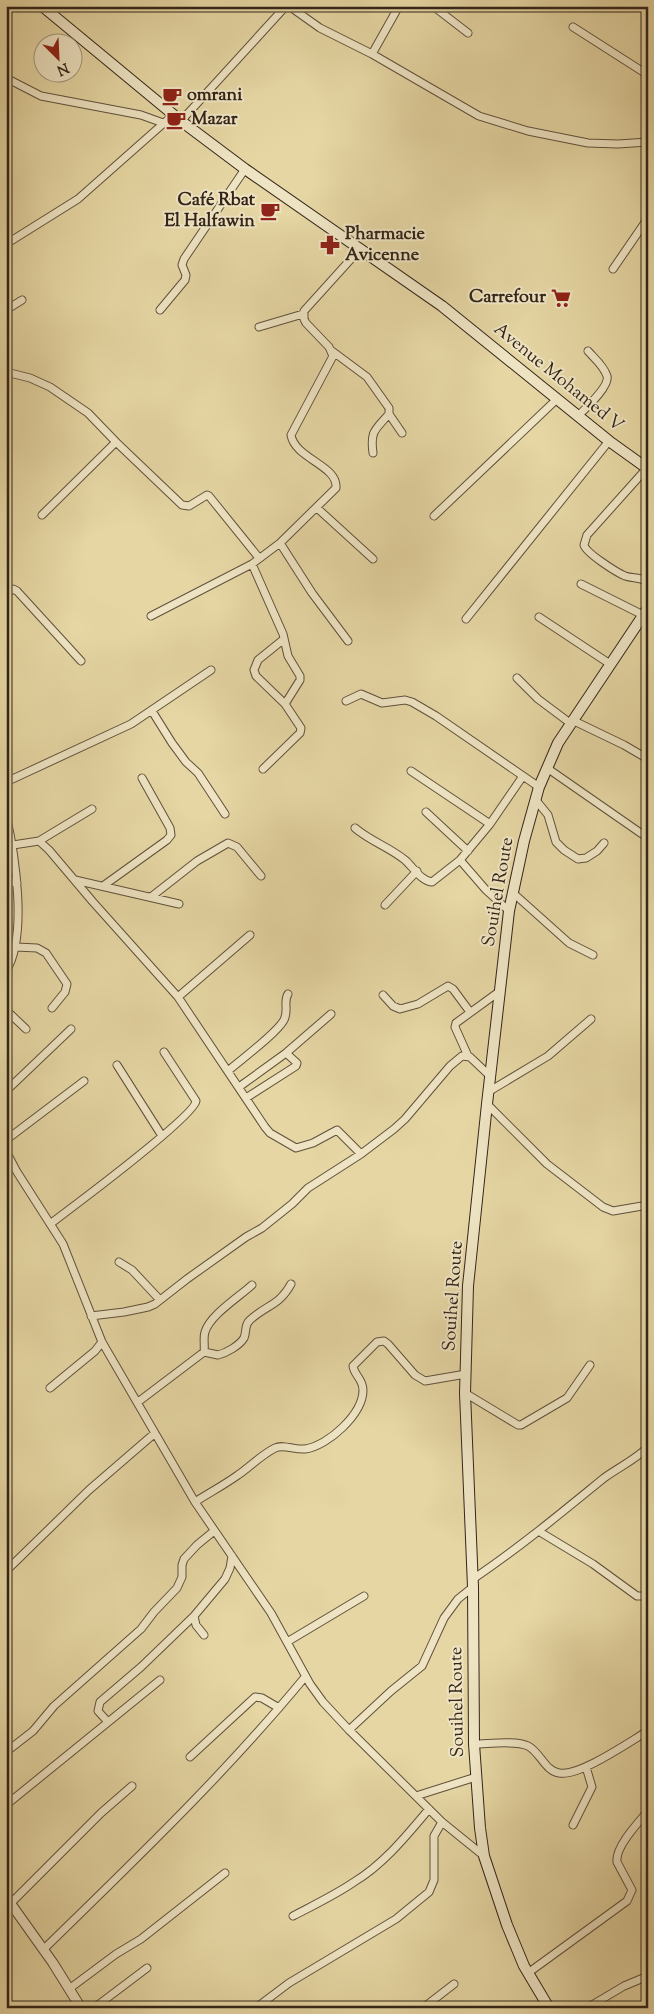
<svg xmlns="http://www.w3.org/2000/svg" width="654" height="2014" font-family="'Sorts Mill Goudy',serif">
	<rect width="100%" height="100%" fill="#e5d6a3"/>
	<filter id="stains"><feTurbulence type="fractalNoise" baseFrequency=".004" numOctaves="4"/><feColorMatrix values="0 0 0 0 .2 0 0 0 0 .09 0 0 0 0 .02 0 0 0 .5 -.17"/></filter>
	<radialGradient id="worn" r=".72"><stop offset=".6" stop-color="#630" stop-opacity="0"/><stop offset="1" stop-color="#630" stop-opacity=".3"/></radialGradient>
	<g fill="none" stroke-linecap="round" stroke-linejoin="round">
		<defs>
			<path id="minor" d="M289,6l31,22 52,26 107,62 49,15 60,12 30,1 30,-2
				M433,6l35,27
				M573,27l75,48
				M372,54l27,-48
				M6,78l35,18 100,19 25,9
				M181,121l105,-115
				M6,244l72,-45 95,-84
				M613,269l35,-51
				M6,310l16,-10
				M160,310l25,-30 1,-5 -4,-10 2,-6 61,-90
				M259,327l44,-13
				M332,351l35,26 22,31v6c-14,16 -19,17 -16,39
				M6,372l24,6 20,9 38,26 28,29 66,63 7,1 18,-11 2,1 50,62
				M389,414l13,19
				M578,416c8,-8 32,-30 29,-40 -3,-10 -13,-18 -19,-25
				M647,468l-60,67 -3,10c2,8 32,27 41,31 9,3 13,0 23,6
				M317,508l56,51
				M42,515l74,-73
				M434,516l123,-117
				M280,543l32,50 36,48
				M252,564l31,70 5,22 12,20v4l-15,24 16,24 -1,5 -37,36
				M581,584l62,31
				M6,594l7,-5 4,2 64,70
				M151,616l101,-52 28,-21 56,-55c2,-23 -41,-29 -45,-53l42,-79 -4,-9 -23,-24 -2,-4v-8l56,-62
				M539,617l71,47
				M466,619l143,-178
				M284,639l-26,21 -4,10 2,6 29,28
				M517,678l21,21 32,24
				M346,701l15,-7 21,9 23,-3 7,2 24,14 103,71
				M152,711l20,32 14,19 12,11 27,41
				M572,720l52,25 24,14
				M547,768l95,66
				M411,771l79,53
				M6,782l125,-58 80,-54
				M535,799l13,16 8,27 8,8 14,9 8,-1 11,-7 7,-8
				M426,812l42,39
				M6,815c9,39 22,122 0,156
				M355,828c15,13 34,19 50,32 8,7 16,21 27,22l28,-22 30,-36 33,-48
				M39,841l53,-32
				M13,845l26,-4 10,9 44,52 85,95 87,130 5,6 26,15 17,-5 24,-13 24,24
				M460,860l26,30 23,21
				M75,880l104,24
				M6,881l11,2
				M103,886l64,-46 4,-5 -1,-7 -28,-50
				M512,892l57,51 24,12
				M151,897l46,-36 31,-18 9,4 24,29
				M385,905l32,-34
				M16,947l21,1 9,5 21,31 -2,8 -13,16
				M383,995l10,11 7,3 18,-5 30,-18 5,3 17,23
				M178,997l72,-62
				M6,1010l20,19
				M286,1053l45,-39
				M468,1056l-13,-29 1,-4 44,-32
				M117,1065l45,71
				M229,1070c14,-12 47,-36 55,-50 5,-10 -1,-18 4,-26
				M239,1087l47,-34 11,10 -1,3 -50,32
				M6,1091l65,-62
				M488,1092l60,-36 43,-37
				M487,1104l60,60 56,43 10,4 35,-6
				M6,1140l78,-59
				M6,1151l11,21 46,72 39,98 93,160 76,111 39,71 13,18 26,28 93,92 42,34
				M50,1224c20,-15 145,-108 146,-123l-32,-49
				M119,1262l13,8 28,30
				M91,1316l33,-4 24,-5 7,-3 32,-25 59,-42 16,-9 30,-24 16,-16 53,-34 33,-25 11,-10 45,-53 12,-10 8,1 20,19
				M204,1352c1,-7 -1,-14 1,-20 5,-17 34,-35 47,-47
				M50,1388l45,-37 7,-9
				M465,1393l53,32h3l46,-27 23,-33
				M138,1402l66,-50 14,3c8,-2 21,-9 26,-17 3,-7 0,-13 6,-18 16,-15 29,-14 41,-36
				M195,1502c14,-9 29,-17 43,-27 12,-8 23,-20 37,-27 8,-4 20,2 30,1 23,-3 58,-35 58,-59 0,-11 -9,-15 -10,-24l24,-24 7,-1 4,3 27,31 10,6 41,-7
				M540,1532l53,32 44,32h11
				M6,1571l83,-81 66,-57
				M473,1579c46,-31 88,-66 131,-101 15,-11 31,-18 44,-31
				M204,1635l-8,-10 -2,-9 31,-37 5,-11 2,-12
				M287,1642l77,-46
				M108,1722l-10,-11 2,-9 41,-35 53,-51
				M349,1730l42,-39 31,-25 22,-48 14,-19 15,-12
				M474,1744c14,0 42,-4 54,2 12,6 17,25 31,27 20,4 70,-31 89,-42
				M6,1752l27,-21 21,-25 87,-77 13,-17 23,-24 5,-11v-12l2,-6 13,-14 17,-14
				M190,1757l65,-60 7,1 17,10
				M416,1796l60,-19
				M6,1805l154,-125
				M573,1825l19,-38 -6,-20
				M11,1903l90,-90 31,-27
				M293,1916c21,-11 42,-21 61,-34 30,-18 53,-47 75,-73
				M44,1949c90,-88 181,-175 261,-272
				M528,1973l99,-72 5,-11 -15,-28c-2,-15 21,-39 31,-51
				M69,1989l47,-35 25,-15 84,-66
				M94,2008l53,-40
				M256,2008l33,-25 107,-64 33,-27 5,-12v-44l8,-14
				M423,2008l31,-24
				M587,2008l37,-22 24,-10"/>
			<path id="tertiary" d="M6,1897l47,66 28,45"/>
			<path id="secondary" d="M42,6l139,115 64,48 197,137 167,135 39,28
				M549,2008l-25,-42 -17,-41 -23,-69 -4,-28 -6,-84 -1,-157 -8,-194 3,-107 19,-182 22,-193 15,-70 15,-54 19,-44 90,-135"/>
		</defs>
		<use href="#minor" stroke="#60503c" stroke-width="9"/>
		<use href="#tertiary" stroke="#60503c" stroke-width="11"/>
		<use href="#secondary" stroke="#332419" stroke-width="12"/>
		<use href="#minor" stroke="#eee4c3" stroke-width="7"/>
		<use href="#tertiary" stroke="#eee4c3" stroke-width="9"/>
		<use href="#secondary" stroke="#eee4c3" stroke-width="10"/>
	</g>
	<defs>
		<symbol id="cafe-bare" viewBox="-9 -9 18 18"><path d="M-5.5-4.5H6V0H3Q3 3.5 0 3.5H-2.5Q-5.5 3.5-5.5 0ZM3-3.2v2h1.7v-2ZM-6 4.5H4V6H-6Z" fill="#8f2418" stroke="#eee4c3" stroke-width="2.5" paint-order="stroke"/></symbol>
		<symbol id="pharmacy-bare" viewBox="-9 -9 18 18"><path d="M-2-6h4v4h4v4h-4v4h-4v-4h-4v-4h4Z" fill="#8f2418" stroke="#eee4c3" stroke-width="2.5" paint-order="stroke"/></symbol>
		<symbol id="supermarket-bare" viewBox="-9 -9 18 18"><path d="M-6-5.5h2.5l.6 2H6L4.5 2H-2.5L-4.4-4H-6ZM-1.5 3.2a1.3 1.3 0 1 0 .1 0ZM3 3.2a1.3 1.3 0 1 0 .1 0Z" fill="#8f2418" stroke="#eee4c3" stroke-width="2.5" paint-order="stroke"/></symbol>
	</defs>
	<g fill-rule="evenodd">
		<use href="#cafe-bare" x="158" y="82" width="28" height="28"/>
		<use href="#cafe-bare" x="162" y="106" width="28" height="28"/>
		<use href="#cafe-bare" x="256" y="197" width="28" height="28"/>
		<use href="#pharmacy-bare" x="316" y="231" width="28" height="28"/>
		<use href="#supermarket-bare" x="547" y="284" width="28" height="28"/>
	</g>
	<g text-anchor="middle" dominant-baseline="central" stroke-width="4" stroke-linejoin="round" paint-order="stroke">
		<g font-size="18" font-weight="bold" fill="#332419" stroke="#eee4c3" text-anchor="start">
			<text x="187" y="96">omrani</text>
			<text x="191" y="120">Mazar</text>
			<text x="255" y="201" text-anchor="end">Café Rbat<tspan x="255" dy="21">El Halfawin</tspan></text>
			<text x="345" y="235">Pharmacie<tspan x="345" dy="21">Avicenne</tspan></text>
			<text x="546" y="298" text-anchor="end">Carrefour</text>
		</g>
		<g font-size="18" fill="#332419" stroke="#eee4c3">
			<text transform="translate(558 378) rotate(39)">Avenue Mohamed V</text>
			<text transform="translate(499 892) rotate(-80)">Souihel Route</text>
			<text transform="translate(454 1296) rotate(-86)">Souihel Route</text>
			<text transform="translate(458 1702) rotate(-91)">Souihel Route</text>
		</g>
	</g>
	<rect width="654" height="2014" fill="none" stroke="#e5d6a3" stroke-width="25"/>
	<rect x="8" y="8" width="639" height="1999" fill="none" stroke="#332419" stroke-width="2.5"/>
	<rect x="12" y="12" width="629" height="1989" fill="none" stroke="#332419"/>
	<g transform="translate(58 58) rotate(156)"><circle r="24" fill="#eee4c3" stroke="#a3977f"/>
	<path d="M0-4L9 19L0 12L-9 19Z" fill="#8f2418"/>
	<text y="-8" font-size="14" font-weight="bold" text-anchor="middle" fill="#332419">N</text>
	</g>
	<rect width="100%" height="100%" filter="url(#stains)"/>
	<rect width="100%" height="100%" fill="url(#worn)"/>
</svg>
